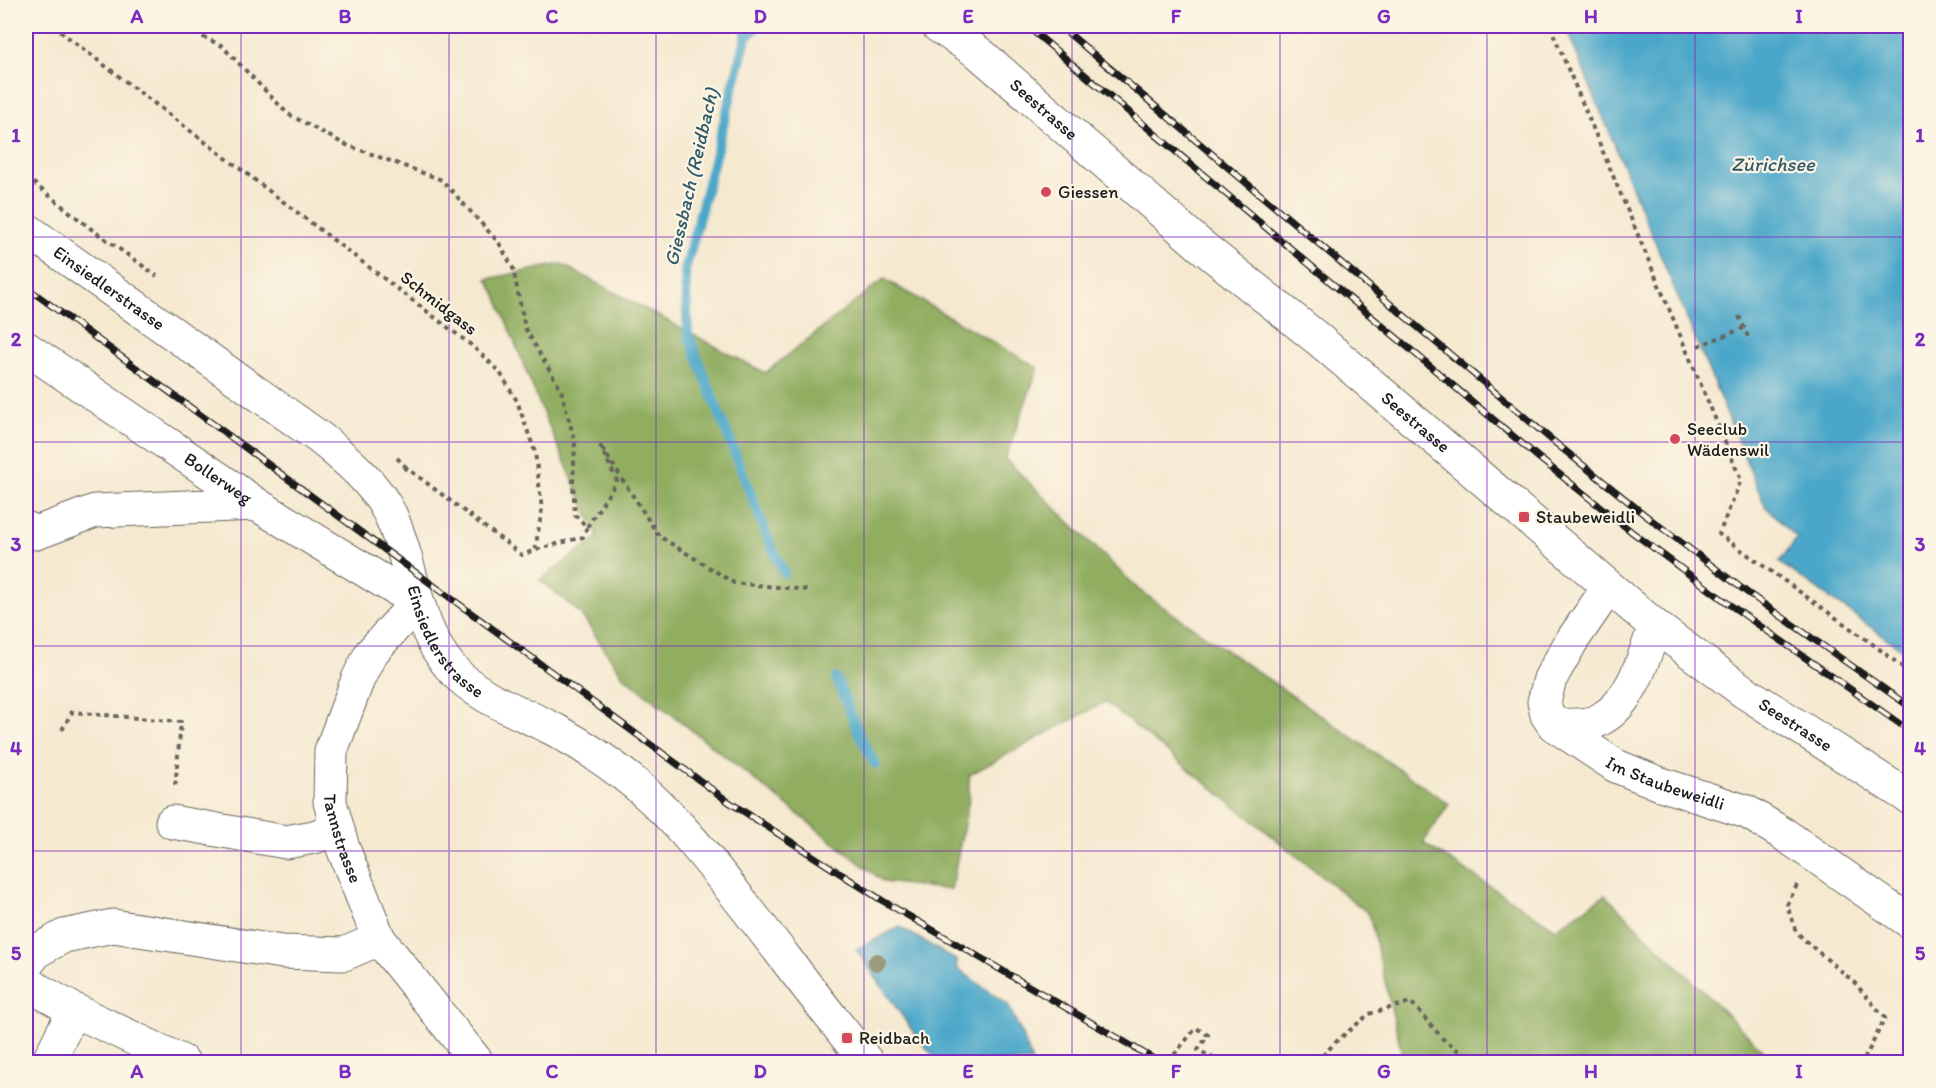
<svg xmlns="http://www.w3.org/2000/svg" width="1936" height="1088" font-family="Itim,sans-serif">
	<rect width="100%" height="100%" fill="#fcf5e5"/>
	<filter id="ink" filterUnits="userSpaceOnUse"><feTurbulence type="fractalNoise" baseFrequency=".0167" numOctaves="2"/><feDisplacementMap in="SourceGraphic" scale="12" xChannelSelector="R" yChannelSelector="G"/><feConvolveMatrix kernelMatrix="1 2 1 2 8 2 1 2 1" color-interpolation-filters="sRGB"/></filter>
	<filter id="wash" filterUnits="userSpaceOnUse"><feTurbulence type="fractalNoise" baseFrequency=".008" numOctaves="4" result="noise"/><feDisplacementMap in="SourceGraphic" scale="24" xChannelSelector="R" yChannelSelector="G"/><feGaussianBlur stdDeviation="1.35" result="paint"/><feColorMatrix in="noise" values="0 0 0 0 0 0 0 0 0 0 0 0 0 0 0 0 0 1.4 0 .05"/><feComposite in="paint" operator="in"/></filter>
	<g filter="url(#wash)">
		<rect width="100%" height="100%" fill="#f5e9d0"/>
		<path fill="#90ad60" stroke="#56643e" stroke-width="1.5" d="M561,264l204,109 119,-94 154,89 -33,91 134,131 310,214 -26,39 133,86 49,-34 170,167h-371l-35,-148 -264,-212 -136,73v24l-18,91 -67,-8 -261,-206 -43,-63 -40,-33 58,-43 -57,-129 -46,-115 -8,-14z"/>
		<path fill="#4ba7c9" stroke="#346272" stroke-width="1.5" d="M1565,26h345v629l-131,-93 18,-24 -32,-32z
			M900,927l57,34v7l51,37 13,27 11,30h-93l-21,-23 -62,-90z"/>
		<g fill="none" stroke-linecap="round" stroke-linejoin="round">
			<path stroke="#4ba7c9" stroke-width="10" d="M746,26v12l-61,233 3,63 84,214 12,25
				M746,38l11,-12
				M836,678l24,58 15,28"/>
		</g>
	</g>
	<g filter="url(#ink)">
		<g fill="none" stroke-linecap="round" stroke-linejoin="round">
			<defs>
				<g id="minor">
					<path id="s1" d="M26,348l230,156 161,98 -46,51 -13,26 -27,72 -1,51 13,46 36,91 98,123"/>
					<path d="M26,528l10,5 59,-22 161,-7"/>
					<path id="s2" d="M1608,588l-37,54 -21,37 -6,23 3,13 7,10 62,41 42,17 89,29 38,23 125,87"/>
					<path d="M1554,725c14,0 35,2 47,-6 31,-17 43,-62 54,-93"/>
					<path d="M172,822l114,20 28,-5 22,-8"/>
					<path d="M26,965l11,-14 27,-15 49,-10 169,26 62,2 35,-15"/>
					<path d="M26,983l48,27 109,52"/>
					<path d="M48,1062l26,-52"/>
				</g>
				<g id="major">
					<path id="s3" d="M938,26l41,27 221,192 118,94 337,287 88,65 167,107"/>
					<path id="s4" d="M26,229l294,209c27,22 54,44 70,76 24,51 23,111 62,155 27,30 69,43 105,62 29,16 56,34 82,56 42,36 74,79 108,122 40,51 79,103 120,153"/>
				</g>
			</defs>
			<use href="#minor" stroke="#68645b" stroke-width="35"/>
			<use href="#major" stroke="#68645b" stroke-width="35"/>
			<path stroke="#68645b" stroke-width="4" stroke-dasharray="4.5 4.5" stroke-linecap="butt" d="M53,26l418,319 28,26 18,30 18,51 7,57 -7,41 -13,5 -115,-87 -4,3
				M178,26l43,19 67,69 56,30 98,36 57,63 14,25 12,60 36,62 14,52 -2,42 2,31 12,12 -4,10 -48,13
				M1550,26l191,454 -22,54 159,114 32,25
				M26,177l64,51 67,48
				M1739,316l11,25
				M1698,346l46,-18
				M397,458l10,10
				M587,527l30,-46 -17,-36 59,91 75,47 75,7
				M62,730l10,-18 109,10 -6,66
				M1797,885l-10,20 8,24 8,10 51,43 31,36 -22,44
				M1174,1055l22,-27 12,7 -10,15 23,12
				M1316,1062l21,-21 32,-27 42,-12 32,37 30,23"/>
			<use href="#minor" stroke="#fff" stroke-width="33"/>
			<use href="#major" stroke="#fff" stroke-width="33"/>
			<defs>
				<path id="rail" d="M1027,26l512,432 93,74 101,75 177,124
					M1060,26l493,415 92,74 103,78 162,114
					M26,287l703,515 154,99 276,161"/>
			</defs>
			<use href="#rail" stroke="#1c1c1c" stroke-width="7"/>
			<use href="#rail" stroke="#fcf5e5" stroke-width="4.5" stroke-dasharray="14" stroke-linecap="butt"/>
		</g>
		<circle fill="#9b9a7c" cx="877" cy="962" r="9"/>
	</g>
	<path fill="none" stroke="#7b2cbf" stroke-width="1.5" stroke-opacity="0.55" d="M241,26v1036M449,26v1036M656,26v1036M864,26v1036M1072,26v1036M1280,26v1036M1487,26v1036M1695,26v1036M26,237h1884M26,442h1884M26,646h1884M26,851h1884"/>
	<g fill="#d1495b" stroke="#fcf5e5" stroke-width="2">
		<circle cx="1046" cy="192" r="6"/>
		<circle cx="1675" cy="439" r="6"/>
		<rect x="1518" y="511" width="12" height="12" rx="3"/>
		<rect x="841" y="1032" width="12" height="12" rx="3"/>
	</g>
	<g text-anchor="middle" dominant-baseline="central" stroke-width="4.5" stroke-linejoin="round" paint-order="stroke">
		<g font-size="18" fill="#1c1c1c" stroke="#fcf5e5">
			<text stroke="none"><textPath href="#s3" startOffset="135">Seestrasse</textPath></text>
			<text stroke="none"><textPath href="#s4" startOffset="102">Einsiedlerstrasse</textPath></text>
			<text transform="translate(439 303) rotate(38)">Schmidgass</text>
			<text stroke="none"><textPath href="#s3" startOffset="621">Seestrasse</textPath></text>
			<text stroke="none"><textPath href="#s1" startOffset="232">Bollerweg</textPath></text>
			<text stroke="none"><textPath href="#s4" startOffset="606">Einsiedlerstrasse</textPath></text>
			<text stroke="none"><textPath href="#s3" startOffset="1107">Seestrasse</textPath></text>
			<text stroke="none"><textPath href="#s2" startOffset="284">Im Staubeweidli</textPath></text>
			<text stroke="none"><textPath href="#s1" startOffset="730">Tannstrasse</textPath></text>
		</g>
		<g font-size="18" fill="#1c1c1c" stroke="#fcf5e5" text-anchor="start">
			<text x="1058" y="192">Giessen</text>
			<text x="1687" y="429">Seeclub<tspan x="1687" dy="21">Wädenswil</tspan></text>
			<text x="1536" y="517">Staubeweidli</text>
			<text x="859" y="1038">Reidbach</text>
		</g>
		<g font-size="20" font-style="italic" fill="#315b6a" stroke="#fcf5e5">
			<text x="1773" y="164">Zürichsee</text>
			<text transform="translate(691 177) rotate(-77)">Giessbach (Reidbach)</text>
		</g>
	</g>
	<rect width="1936" height="1088" fill="none" stroke="#fcf5e5" stroke-width="66"/>
	<rect x="33" y="33" width="1870" height="1022" fill="none" stroke="#7b2cbf" stroke-width="2"/>
	<g font-size="20" text-anchor="middle" font-weight="bold" fill="#7b2cbf">
		<text x="137" y="23">A</text>
		<text x="345" y="23">B</text>
		<text x="552" y="23">C</text>
		<text x="760" y="23">D</text>
		<text x="968" y="23">E</text>
		<text x="1176" y="23">F</text>
		<text x="1384" y="23">G</text>
		<text x="1591" y="23">H</text>
		<text x="1799" y="23">I</text>
		<text x="16" y="142">1</text>
		<text x="1920" y="142">1</text>
		<text x="16" y="346">2</text>
		<text x="1920" y="346">2</text>
		<text x="16" y="551">3</text>
		<text x="1920" y="551">3</text>
		<text x="16" y="755">4</text>
		<text x="1920" y="755">4</text>
		<text x="16" y="960">5</text>
		<text x="1920" y="960">5</text>
		<text x="137" y="1078">A</text>
		<text x="345" y="1078">B</text>
		<text x="552" y="1078">C</text>
		<text x="760" y="1078">D</text>
		<text x="968" y="1078">E</text>
		<text x="1176" y="1078">F</text>
		<text x="1384" y="1078">G</text>
		<text x="1591" y="1078">H</text>
		<text x="1799" y="1078">I</text>
	</g>
</svg>
